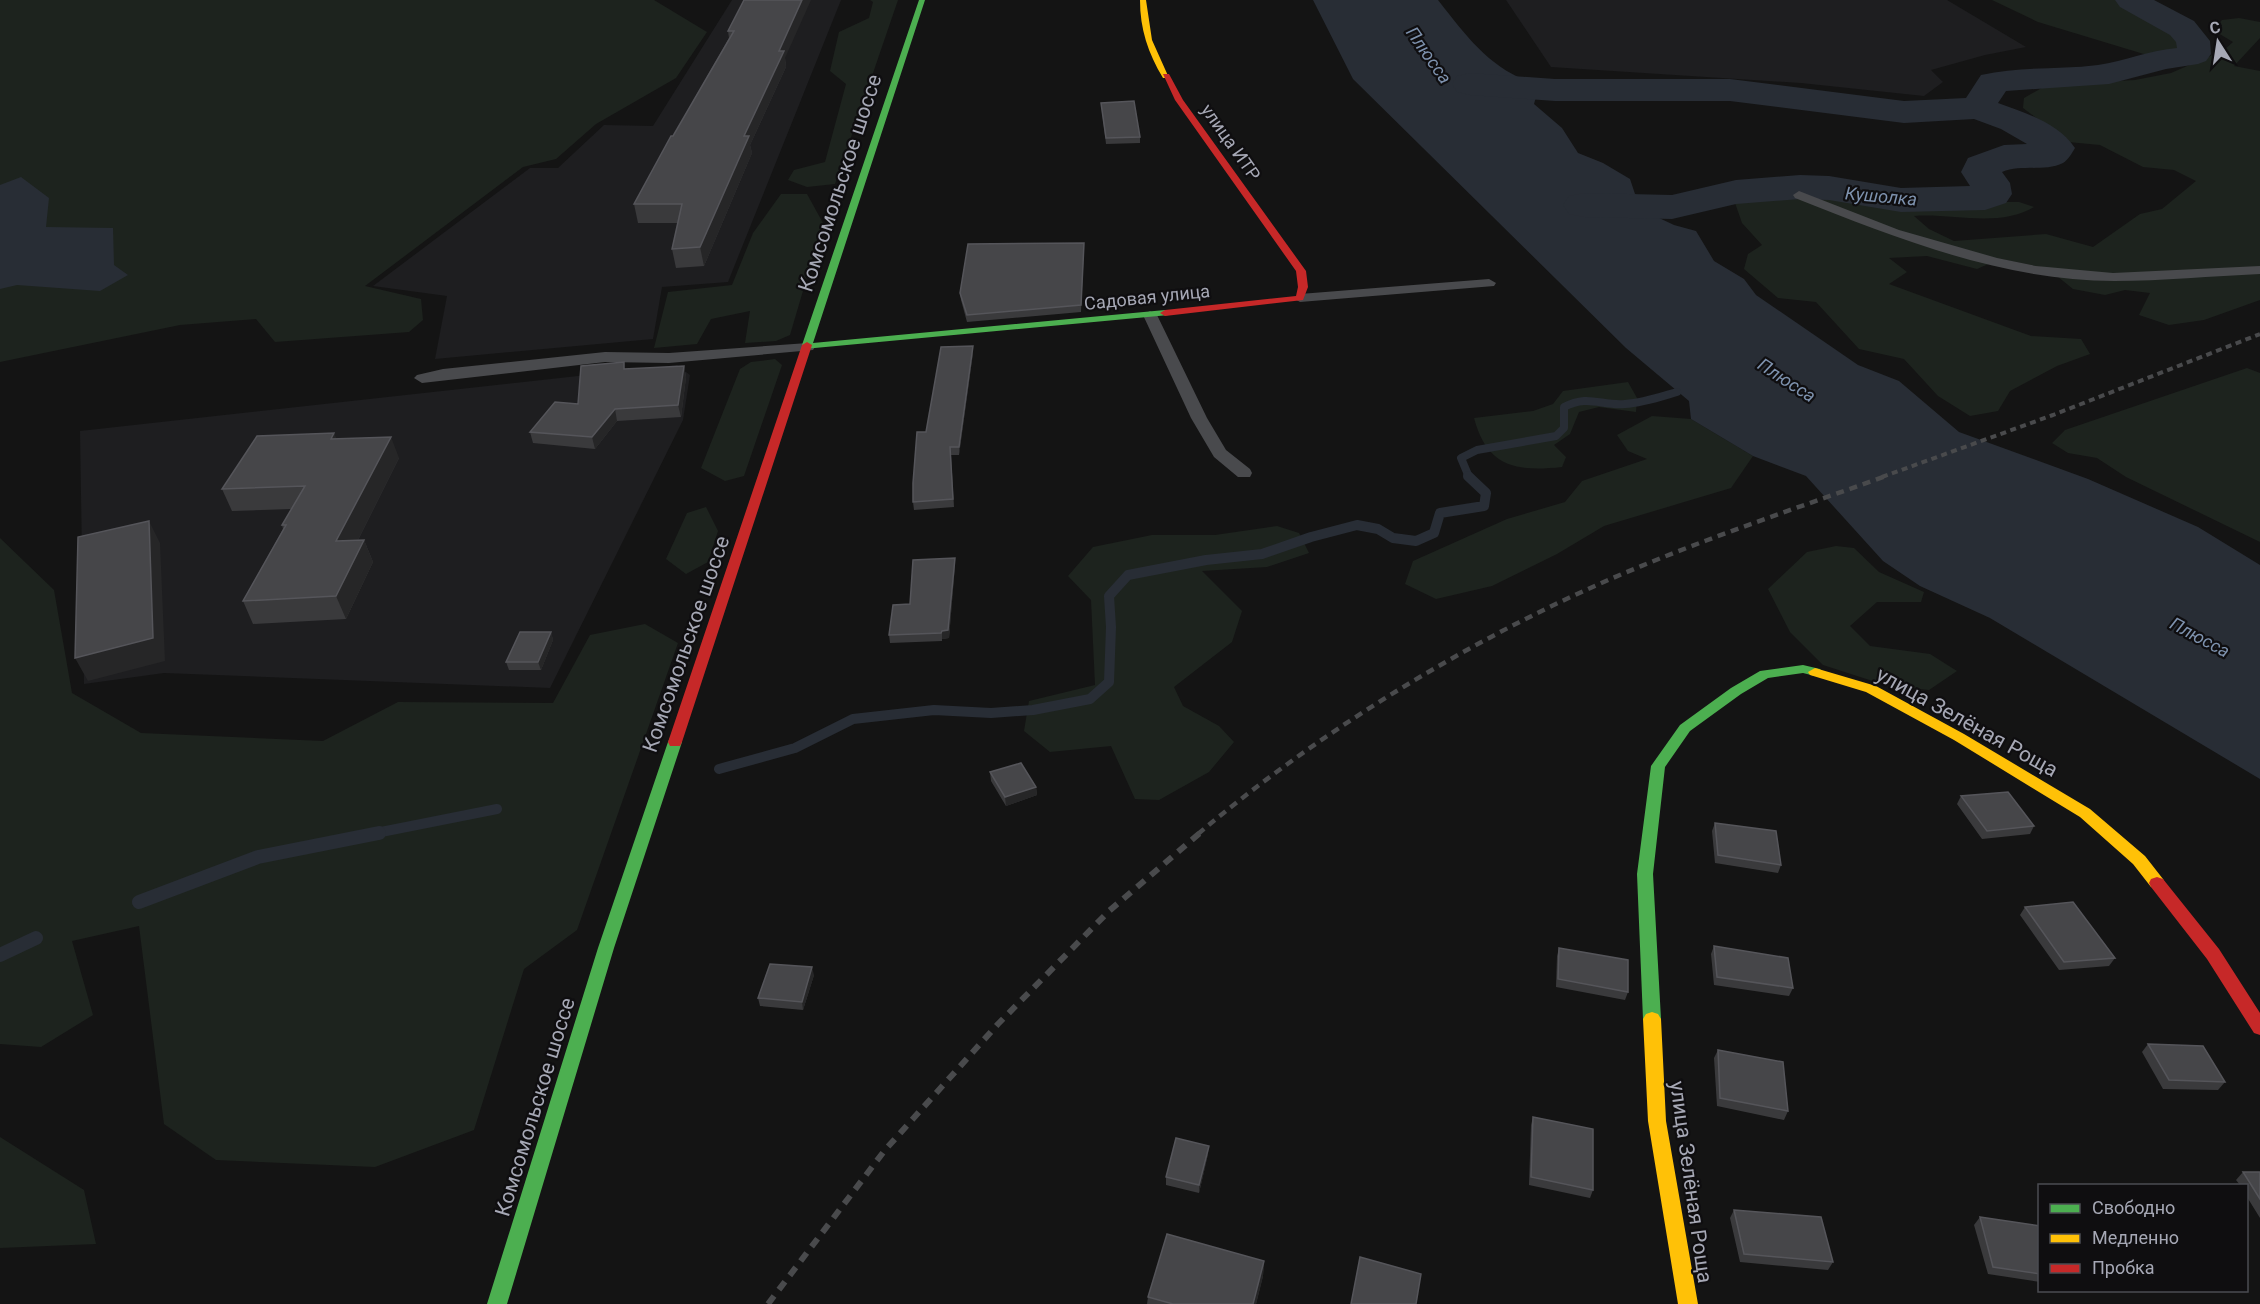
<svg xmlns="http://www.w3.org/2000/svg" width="2260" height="1304" font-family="Roboto,sans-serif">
	<rect width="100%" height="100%" fill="#141414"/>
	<path fill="#1e1e20" d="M732,0h109l-113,282 -66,5 -9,52 -218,20 12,-63 -74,-10 157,-118h28l46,-43 49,1z
		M1506,0h441l79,47 -41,8 -54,15 12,12 -19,14 -123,-13 -250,-16z
		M677,365l13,10 -7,45 -133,268 -386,-15 -80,11 -4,-253z"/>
	<path fill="#1d231e" d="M0,0h654l53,32 -31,46 -80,46 -40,35 -33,8 -158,119 56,13 2,21 -14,12 -134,10 -19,-23 -76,6 -180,37z
		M870,0h28l-63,184 -28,3 -19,-7 6,-10 31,-8 21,-78 -16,-13 9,-39 30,-14 4,-16z
		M1992,0h132l50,26 11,15 -3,11 -35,3 -109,-33z
		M2239,18l21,4v16l-26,28 26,5v229l-56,20 -35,5 -30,-10 11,-22 -25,-3 -20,5 -32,-6 -26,-21 -47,-9 -23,10 -50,-13 -38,2 18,14 -18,12 142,52 50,3 9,15 -33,12 -47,25 -12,20 -28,5 -32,-20 -34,-37 -45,-10 -43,-47 -38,-4 -34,-29 4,-15 14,-9 -20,-22 -8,-23h26l18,-7 41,1 40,8 46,4 50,-4h64l15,5c-34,21 -82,6 -120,9l15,13 25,12 92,-7 47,13 47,-33 22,-5 34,-28 -22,-11 -31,-3 -43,-22 -32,-3 -45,-34 1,-10 23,-13 88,-5 36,-7 53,-23 9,-8 -20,-12 9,-10z
		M781,194h26l16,29 -33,112 -14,6 -31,2 5,-32 -39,8 -14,25 -43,4 14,-56 64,-7 21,-52z
		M775,359l7,6 -38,111 -19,5 -24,-13 39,-99 11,-7z
		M2247,368l13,5v169l-134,-65 -29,-19 -29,-5 -16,-10 13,-13z
		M1628,382l9,16 -1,14 -37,-5 -20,5 -9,22 -16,11 12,12 -4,10c-46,5 -75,0 -88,-49l59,-7 20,-7 10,-13z
		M1652,416l39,3 62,37 -22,32 -127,38 -47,28 -65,32 -56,13 -31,-15 8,-23 94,-42 58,-17 17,-21 65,-22 -19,-8 -11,-16z
		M706,507l12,24 -10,31 -22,12 -20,-15 21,-46z
		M1277,526l22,7 10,20 -42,14 -65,4 40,40 -10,31 -58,45 9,19 36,20 15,16 -25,30 -50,28 -24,-1 -24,-53 -61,6 -26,-21 5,-30 66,-16 -4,-85 -23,-24 25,-29 59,-12h63z
		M0,538l54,52 18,103 69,40 182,8 75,-39 155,1 37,-68 55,-11 33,19 -101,287 -53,39 -50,161 -99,37 -159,-7 -52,-36 -25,-198 -67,15 21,74 -52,32 -41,-3z
		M1836,546l18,2 25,24 45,20 -3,10h-44l-27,24 20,20 60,8 27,17 -28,19 -44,-5 -62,-20 -33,-33 -22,-43 39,-37z
		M0,1137l84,53 12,54 -96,4z"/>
	<path fill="#282d35" d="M1313,0h125c36,46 58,76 117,90l-19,7 -2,7 28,24 16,25 25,10 27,16 5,15 15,8 22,5 -3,6 -12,4 17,8 22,6 18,30 30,18 12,16 102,70 41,16 60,51 129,47 110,48 62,38v214l-270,-161 -70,-32 -37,-25 -77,-85 -53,-20 -62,-37 -2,-18 -63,-53 -273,-269z
		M21,177l28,21 -3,29 67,1 1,37 14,10 -28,16 -83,-6 -17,4v-104z"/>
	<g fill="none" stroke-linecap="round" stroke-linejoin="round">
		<path stroke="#282d35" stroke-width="8" d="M1469,477l-8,-19 16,-8 79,-14 8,-8v-21c24,-13 37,-1 61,-3 18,-1 35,-7 52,-12"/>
		<path stroke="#282d35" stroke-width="10" d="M719,769l76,-21 58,-29 81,-9 57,3 42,-3 57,-11 19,-17 2,-55 -2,-31 19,-21 78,-15 56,-6 49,-17 46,-12 21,4 15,9 23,3 18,-8 6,-20 44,-7 2,-13 -18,-17
			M371,834l126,-25"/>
		<path stroke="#282d35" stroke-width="14" d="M139,902l119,-45 121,-24
			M0,955l36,-17"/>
		<path fill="#282d35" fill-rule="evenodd" d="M2115,0h39l40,21 16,20 1,13 -5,7 -8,3 -32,5 -57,15 -103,7 -8,12c28,10 60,20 77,45 -3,5 -7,12 -12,15 -18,9 -42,1 -61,9l8,11 2,11 -6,9 -21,7 -84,2 -72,-12 -29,-1 -64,5 -64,15 -88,-2 -15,-3 -6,-9 6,-9 15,-3 88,2 64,-15 64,-5 29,1 72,12 69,-2 -9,-14 7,-14 36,-13 23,-1 -26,-15 -27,-10 -70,4 -174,-22h-175l-85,-6 -13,-3 -5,-8 5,-8 13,-3 85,6h175l174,22 62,-3 15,-23c40,-9 78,-5 117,-10 27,-4 52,-15 79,-17l-1,-6 -6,-7 -50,-28z"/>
		<path fill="#494a4d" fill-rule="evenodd" d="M1799,191l100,39 98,28 39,8 77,7 147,-7v8c-48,2 -97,7 -146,7 -111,0 -218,-43 -319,-83l-2,-3z
			M1489,279l7,4 -2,3 -194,16 -7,-4 7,-4z
			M1150,311l7,4 50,103 19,32 24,19 2,4 -2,4h-12l-24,-20 -23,-39 -48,-103z
			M808,343l7,4 -2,3 -144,13 -64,-1 -183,21 -8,-5 3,-3 26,-6 162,-17 64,1z"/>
		<path fill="#4caf50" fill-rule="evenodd" d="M919,0h6l-112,343 352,-33 5,3 -1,2 -365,34 -2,-4z
			M1803,665l17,4 2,3 -7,4 -12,-3 -35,5 -27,16 -51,37 -25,36 -12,107 8,145 -3,5 -6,2 -6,-2 -3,-5 -6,-145 14,-108 29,-41 51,-37 29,-17z
			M675,737l5,1 2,4 -68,206 -107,356h-20l111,-356 70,-206 2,-4z"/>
		<path fill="#ffc107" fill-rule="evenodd" d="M1140,0h6l6,40 17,38h-6c-15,-25 -23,-49 -23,-78z
			M1815,668l61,18 88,48 126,75 55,47 18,23 2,4 -2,4 -6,2 -6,-2 -18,-23 -53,-47 -126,-77 -88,-48 -56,-17 -2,-3z
			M1652,1012l6,2 3,5 5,102 32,183h-20l-30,-183 -5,-102 3,-5z"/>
		<path fill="#c62828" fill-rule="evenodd" d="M1163,74h6l14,26 123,171 2,16 -5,13 -138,16 -5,-3 5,-3 131,-14 2,-9 -2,-16 -121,-171z
			M807,342l5,3 -130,397 -2,4h-10l-2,-4 134,-397z
			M2157,877l6,2 56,70 41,64v22l-6,-2 -47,-74 -56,-72 -2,-4 2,-4z"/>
		<path stroke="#494a4c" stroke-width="4" stroke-dasharray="6 4.5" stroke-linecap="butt" d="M1882,477l171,-62 207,-81"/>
		<path stroke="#494a4c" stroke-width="4.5" stroke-dasharray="8 6" stroke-linecap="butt" d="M1198,834c117,-99 260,-187 399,-249 94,-42 192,-74 289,-109"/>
		<path stroke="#494a4c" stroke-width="6" stroke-dasharray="10 8" stroke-linecap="butt" d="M768,1304l117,-154 113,-126 111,-113 91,-78"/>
	</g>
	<path fill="#3a3a3c" d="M744,0l41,58 1,9 -36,78 2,8 -48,113 -28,2 -4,-19 6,-26h-40l-4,-19 95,-166 -1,-7z
		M1101,103l39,34v6l-34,1z
		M1084,250l-3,62 -114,10 -6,-22 -1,-7z
		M973,353l-14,102h-8l3,52 -40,3 -1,-8 13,-70z
		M684,366l2,11 -5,40 -64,4 -22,28 -62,-6 -3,-11 48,-28 48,-35z
		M334,433l2,6 63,19 -41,82h6l9,22 -27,57 -93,5 -10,-23 40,-72 -1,-4 9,-16 -59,2 -10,-22z
		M955,565l-6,73 -7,1v2l-52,2 -1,-8z
		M551,632l2,8 -12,30h-32l-3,-8z
		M990,772l46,15 1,8 -31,11 -15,-25z
		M1961,796l73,30 -4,8 -48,5 -25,-35z
		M1715,823l66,42 -3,8 -63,-10 -3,-32z
		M2025,907l90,51 -6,8 -50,4 -39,-55z
		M1714,946l79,42 -4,8 -75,-11 -3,-31z
		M1559,948l69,44 -3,8 -69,-13 1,-31z
		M814,975l-11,35 -43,-4 -2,-8z
		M2148,1044l77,38 -7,8 -55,-1 -21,-37z
		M1718,1050l70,61 -4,9 -67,-14 -3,-48z
		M1533,1117l60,73 -3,8 -61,-13 2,-60z
		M1208,1154l-9,39 -33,-8v-8z
		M2243,1172h17v46l-13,-21v-12h-7l-4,-5z
		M1734,1210l99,52 -5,8 -88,-8 -10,-44z
		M1980,1217l60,9v56l-52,-8 -14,-49z
		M1264,1261l-1,15 -7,28h-109l1,-7z"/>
	<path fill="#262627" d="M802,0h9l-26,58 1,9 -36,78 2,8 -48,113 -4,-19 44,-111 35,-85z
		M973,346v7l-14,102v-8z
		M684,366l2,11 -5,40 -3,-12z
		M615,409l2,12 -22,28 -3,-12z
		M334,433l9,22 -12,-16z
		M391,437l8,21 -53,106 -10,-23z
		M149,521l11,22 5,118 -77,20 -13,-23z
		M364,540l9,22 -27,57 -10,-23z
		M955,558v7l-6,73 -7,1v2v-10z
		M551,632l2,8 -12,30 -3,-8z
		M1036,787l1,8 -31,11 -1,-9z
		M812,967l2,8 -11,35 -1,-8z
		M1209,1146l-1,8 -9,39v-8z
		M1264,1261l-1,15 -7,28h-3z"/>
	<path fill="#464649" stroke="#55555a" stroke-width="1.5" d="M744,0h58l-23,51h5l-40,85h5l-49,111 -28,2 10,-45h-48l37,-68h2l61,-105h-6z
		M1134,101l6,36 -34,1 -5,-35z
		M1084,243l-3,62 -114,10 -7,-22 8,-49z
		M973,346l-14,101h-9l3,52 -40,3v-19l4,-51h9l15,-85z
		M624,362v7l60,-3 -6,39 -63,4 -23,28 -62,-5 25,-30 23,2 3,-38z
		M334,433l-3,6 60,-2 -55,104 28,-1 -28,56 -93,5 43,-76h-4l23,-39 -83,3 35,-53z
		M149,521l4,117 -78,20 3,-121z
		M955,558l-7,72 -6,1 -1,2 -52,2 4,-30 17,-1 3,-44z
		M520,632h31l-13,30h-32z
		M1021,763l15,24 -31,10 -15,-25z
		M2008,792l26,34 -47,5 -26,-35z
		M1715,823l61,8 5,34 -63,-10z
		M2073,902l42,56 -51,4 -39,-55z
		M1714,946l74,12 5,30 -76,-11z
		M1559,948l69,12v32l-70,-13z
		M770,964l42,3 -10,35 -44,-4z
		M2148,1044l55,2 22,36 -56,-2z
		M1718,1050l65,12 5,49 -68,-13z
		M1533,1117l60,12v61l-62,-13z
		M1176,1138l33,8 -10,39 -33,-8z
		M2243,1172h17v27z
		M1734,1210l87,7 12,45 -89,-8z
		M1980,1217l60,9v48l-47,-7z
		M1167,1234l97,27 -11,43h-80l-25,-7z
		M1360,1257l61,17 -5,30h-65z"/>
	<g text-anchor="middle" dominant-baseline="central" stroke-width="4.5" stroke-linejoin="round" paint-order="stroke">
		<g font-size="18" font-style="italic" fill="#7e92ae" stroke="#0f0e10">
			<text transform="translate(1429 55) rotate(55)">Плюсса</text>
			<text transform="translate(1881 196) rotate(5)">Кушолка</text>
			<text transform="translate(1787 380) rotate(33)">Плюсса</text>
			<text transform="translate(2200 637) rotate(28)">Плюсса</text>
		</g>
		<g font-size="18" fill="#a6a8b5" stroke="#0f0e10">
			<text transform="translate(1231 142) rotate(55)">улица ИТР</text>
			<text transform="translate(1147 297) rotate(-6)">Садовая улица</text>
		</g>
		<g font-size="21" fill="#a6a8b5" stroke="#0f0e10">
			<text transform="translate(840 183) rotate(-72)">Комсомольское шоссе</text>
			<text transform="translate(686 644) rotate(-71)">Комсомольское шоссе</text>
			<text transform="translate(1967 722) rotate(29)">улица Зелёная Роща</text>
			<text transform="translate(535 1107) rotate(-73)">Комсомольское шоссе</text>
			<text transform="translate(1691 1182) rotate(82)">улица Зелёная Роща</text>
		</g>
	</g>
	<rect x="2038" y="1184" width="210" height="108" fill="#0f0e10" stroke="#4b4c52" stroke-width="1.5"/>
	<rect x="2050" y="1204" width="30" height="9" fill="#4caf50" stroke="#4b4c52" stroke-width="1.5"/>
	<text x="2092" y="1214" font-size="18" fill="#a6a8b5">Свободно</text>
	<rect x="2050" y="1234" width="30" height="9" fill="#ffc107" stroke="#4b4c52" stroke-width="1.5"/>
	<text x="2092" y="1244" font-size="18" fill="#a6a8b5">Медленно</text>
	<rect x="2050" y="1264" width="30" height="9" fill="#c62828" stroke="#4b4c52" stroke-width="1.5"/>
	<text x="2092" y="1274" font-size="18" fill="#a6a8b5">Пробка</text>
	<g transform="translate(2218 42) rotate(348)" stroke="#0f0e10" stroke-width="4.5" paint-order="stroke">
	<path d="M0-4.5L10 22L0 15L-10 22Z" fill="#a6a8b5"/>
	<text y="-9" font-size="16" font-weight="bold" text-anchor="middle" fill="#a6a8b5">С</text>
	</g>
</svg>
